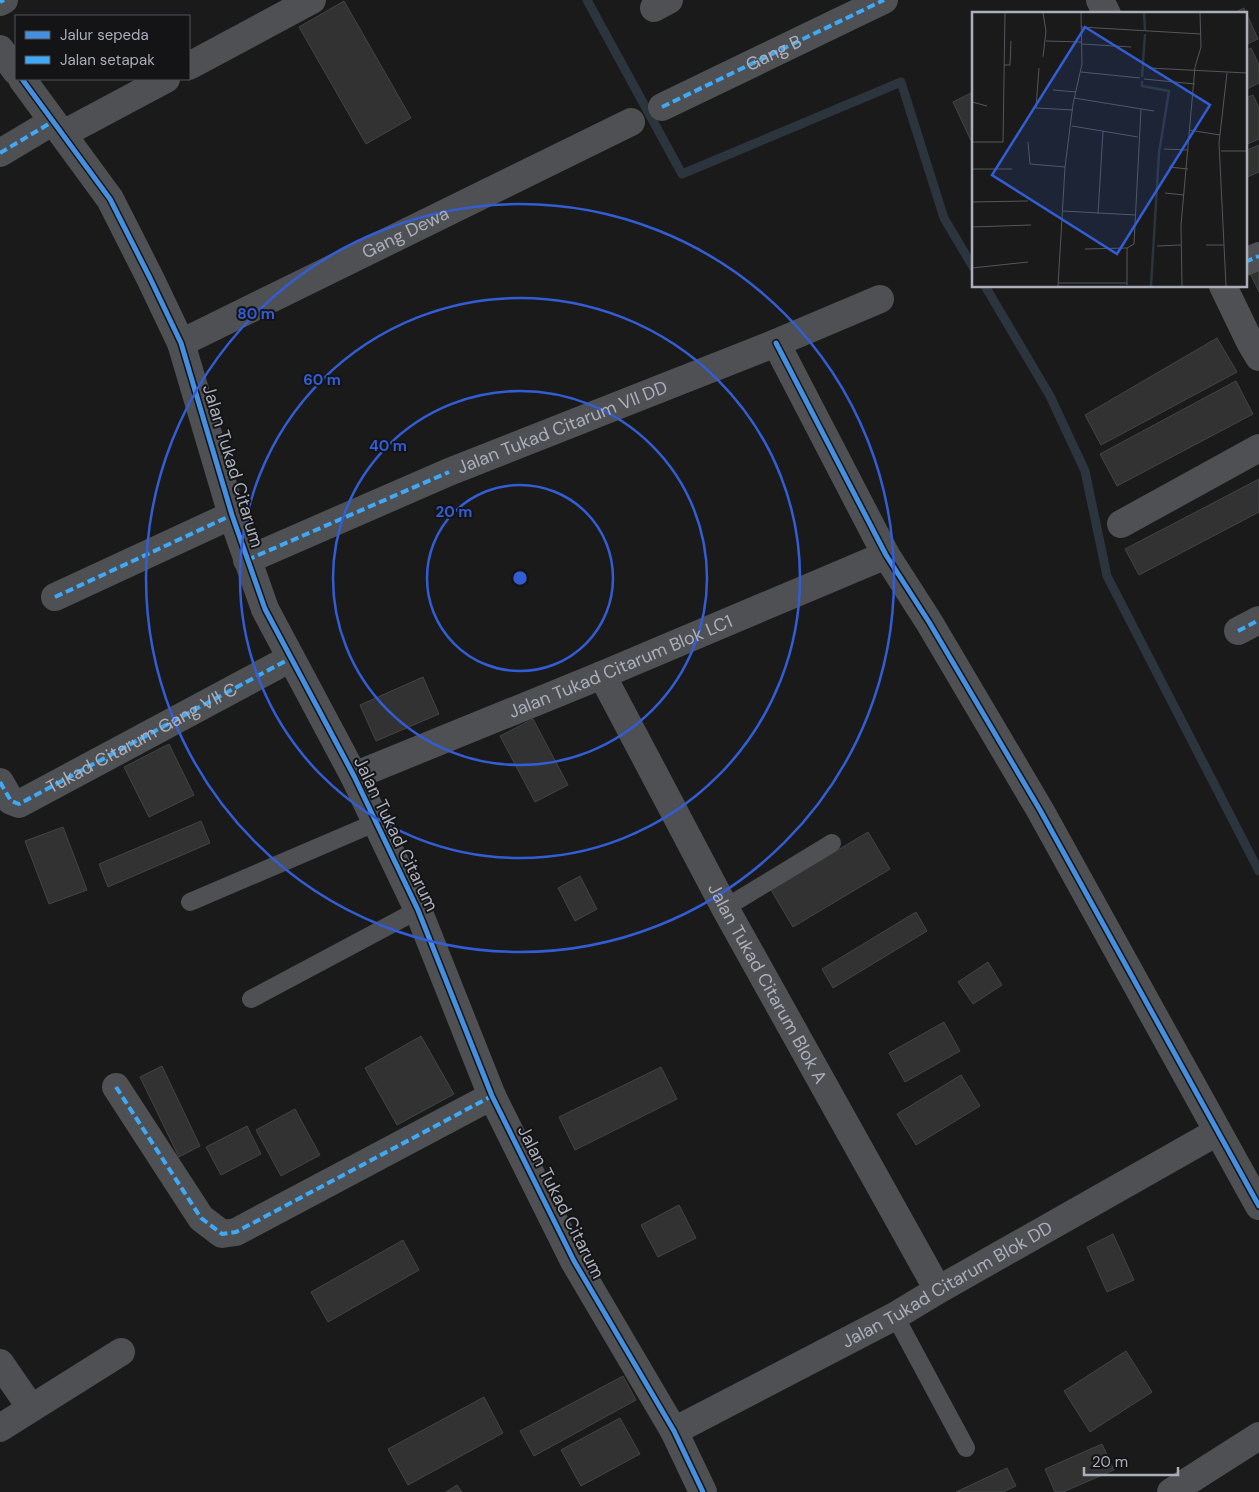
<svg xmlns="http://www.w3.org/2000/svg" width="1259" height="1492" font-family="'DM Sans',sans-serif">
	<rect width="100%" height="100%" fill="#1a1a1a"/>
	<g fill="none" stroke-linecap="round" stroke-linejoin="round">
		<path stroke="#2c343d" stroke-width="9" d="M587,0l95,174 219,-92 43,136 29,49
			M985,286l65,110 35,75 22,105 152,295"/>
	</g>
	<path fill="#323232" stroke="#434446" d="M344,1l67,117 -45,26 -67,-117z
		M1244,8l14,31 -13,6v-31h-14z
		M1251,48l8,17v18l-14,7v-39z
		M973,92v53l-20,-43z
		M1253,95l6,13v31l-14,6v-47z
		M1259,145v27l-14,6v-27z
		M1259,264v28l-11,-23z
		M1217,338l20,34 -136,73 -16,-30z
		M1236,381l17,33 -136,72 -17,-32z
		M1259,479v33l-120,63 -14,-26z
		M423,677l16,37 -63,27 -16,-36z
		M533,719l35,66 -33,17 -35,-66z
		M169,744l25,51 -45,22 -25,-50z
		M201,821l9,22 -102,44 -9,-23z
		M63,827l24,63 -38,14 -24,-63z
		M868,832l22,37 -97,58 -22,-37z
		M580,876l17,33 -22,12 -17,-33z
		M916,912l11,19 -94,57 -11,-19z
		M988,962l14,23 -29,19 -15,-22z
		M944,1022l16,29 -55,31 -16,-29z
		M421,1036l33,58 -57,31 -32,-57z
		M162,1066l38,80 -21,11 -39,-80z
		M661,1067l16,32 -102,51 -16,-33z
		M961,1075l19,31 -64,39 -19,-31z
		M295,1109l25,46 -39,21 -25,-46z
		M247,1126l14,28 -40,21 -15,-28z
		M679,1205l17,33 -38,19 -17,-32z
		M1113,1234l21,46 -27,12 -20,-45z
		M403,1240l16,30 -91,52 -17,-30z
		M1126,1351l26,41 -62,40 -26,-41z
		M623,1376l13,24 -102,56 -14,-25z
		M484,1397l19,36 -95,52 -20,-36z
		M620,1418l20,36 -59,32 -20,-36z
		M1102,1444l12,26 -51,22h-8l-10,-23z
		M1007,1468l9,18 -13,6h-47z
		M457,1485l5,7h-16z"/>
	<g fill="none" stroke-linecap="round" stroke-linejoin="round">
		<path stroke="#4e5053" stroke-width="18" d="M190,902l187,-80
			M725,908l107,-65
			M251,999l167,-89
			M895,1316l71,132"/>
		<g stroke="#4e5053" stroke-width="28">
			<path d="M1100,0l7,14"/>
			<path d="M0,2l4,-2"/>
			<path d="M654,8l15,-8"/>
			<path d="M0,49l16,22"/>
			<path d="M189,66l123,-66"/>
			<path d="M22,79l88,120 40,79 31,65 51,172 33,94 89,167 64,134 74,186 82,165 100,170 29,61"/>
			<path d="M662,107l222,-107"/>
			<path d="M63,134l103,-55"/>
			<path d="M0,153l52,-31"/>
			<path d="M1245,262l14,-6"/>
			<path d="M1223,286l27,56 9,15"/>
			<path id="s1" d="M181,343l450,-221"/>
			<path d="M776,343l110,212 43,67 111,188 219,396"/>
			<path d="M1121,524l138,-76"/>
			<path id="s2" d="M247,560l202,-88 327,-129 104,-44"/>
			<path d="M55,597l177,-82"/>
			<path d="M1238,631l21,-11"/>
			<path id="s3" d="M602,675l123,233 213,382"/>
			<path id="s4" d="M354,776l248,-101 284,-120"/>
			<path d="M0,782l11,19 8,3 272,-146"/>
			<path d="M116,1087l85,131 21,16 14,-2 256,-136"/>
			<path d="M0,1363l31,45"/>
			<path d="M0,1428l121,-76"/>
			<path id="s5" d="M674,1431l221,-115 43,-26 279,-158"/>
			<path d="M1171,1492l88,-56"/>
		</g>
		<g stroke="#3fa9f5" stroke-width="4" stroke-dasharray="8 4" stroke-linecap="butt">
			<path d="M0,2l4,-2"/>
			<path id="s6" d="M662,107l222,-107"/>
			<path d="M0,153l52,-31"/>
			<path d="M1245,262l14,-6"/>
			<path d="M247,560l202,-88"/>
			<path d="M55,597l177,-82"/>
			<path d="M1238,631l21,-11"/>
			<path id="s7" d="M0,782l11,19 8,3 272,-146"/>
			<path d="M116,1087l85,131 21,16 14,-2 256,-136"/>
		</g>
		<defs>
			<path id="cycleway" d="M22,79l88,120 40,79 31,65 51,172 33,94 89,167 64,134 74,186 82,165 100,170 29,61
				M776,343l110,212 43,67 111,188 219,396"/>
		</defs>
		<use href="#cycleway" stroke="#141416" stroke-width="8"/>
		<use href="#cycleway" stroke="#468fdf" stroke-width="5"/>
	</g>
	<g fill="none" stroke="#325dd4" stroke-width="2.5">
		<circle cx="520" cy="578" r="93"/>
		<circle cx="520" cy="578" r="187"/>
		<circle cx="520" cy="578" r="280"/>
		<circle cx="520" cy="578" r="374"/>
	</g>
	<g text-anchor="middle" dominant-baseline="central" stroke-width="4" stroke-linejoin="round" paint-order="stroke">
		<g font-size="18" fill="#abafbc" stroke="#141416">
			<text stroke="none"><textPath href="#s6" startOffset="124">Gang B</textPath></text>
			<text stroke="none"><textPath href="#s1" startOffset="250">Gang Dewa</textPath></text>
			<text stroke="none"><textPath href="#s2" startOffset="342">Jalan Tukad Citarum VII DD</textPath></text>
			<text transform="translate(233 466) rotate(73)">Jalan Tukad Citarum</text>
			<text stroke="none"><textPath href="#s4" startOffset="288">Jalan Tukad Citarum Blok LC1</textPath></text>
			<text stroke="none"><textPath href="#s7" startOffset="170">Tukad Citarum Gang VII C</textPath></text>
			<text transform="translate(396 834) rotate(64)">Jalan Tukad Citarum</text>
			<text stroke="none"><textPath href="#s3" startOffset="350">Jalan Tukad Citarum Blok A</textPath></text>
			<text transform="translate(561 1202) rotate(63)">Jalan Tukad Citarum</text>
			<text stroke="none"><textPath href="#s5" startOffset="310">Jalan Tukad Citarum Blok DD</textPath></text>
		</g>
	</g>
	<g transform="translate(972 12)">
		<rect width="275" height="275" fill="#1a1a1a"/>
		<path fill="none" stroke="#2c343d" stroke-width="2.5" d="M172,1l1,17M170,65l3,-43M170,69v5l27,5 -10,62 -8,133"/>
		<path fill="none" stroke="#54565b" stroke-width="1" d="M109,15l120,7M74,29l36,1M110,32l49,3M71,45l3,-26 -3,-18M32,53h6l1,-24M67,56l-3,40 37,2M177,56l98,5M109,60l59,6M172,67l51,5M81,78l23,2M102,86l80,13M0,90l15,4M100,114l66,11M217,118l31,5M0,130h31l2,-129M56,130l2,22 35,3M192,137l24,1M249,139h26M197,155l19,2M0,157h40M193,181l19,2M0,190l56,-1M91,199l72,4M126,202l5,-83M0,215l59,-2M234,233h18M185,234l24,-1M155,236v37M113,237l42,-1 7,-4 7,-135M0,256l56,-6M86,271h69M86,274l7,-119 8,-63 9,-40 -1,-51M210,274l-1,-61 14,-158 6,-20 -1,-34M254,274l-7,-143 8,-70"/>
		<path fill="#325dd4" fill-opacity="0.15" stroke="#325dd4" stroke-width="2.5" d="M113,15l125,78 -93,149 -125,-79z"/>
		<rect width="275" height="275" fill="none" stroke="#abafbc" stroke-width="2.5"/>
	</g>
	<circle cx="520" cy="578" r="8" fill="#325dd4" stroke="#141416" stroke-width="2.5"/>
	<g font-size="15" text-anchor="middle" font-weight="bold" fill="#325dd4" stroke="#141416" stroke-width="4" stroke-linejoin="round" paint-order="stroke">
		<text x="256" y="319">80 m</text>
		<text x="322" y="385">60 m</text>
		<text x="388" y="451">40 m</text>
		<text x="454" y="517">20 m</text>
	</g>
	<rect x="15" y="15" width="175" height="65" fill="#141416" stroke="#505258"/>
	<rect x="25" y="31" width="25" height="8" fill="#468fdf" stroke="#505258"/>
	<text x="60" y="40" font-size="15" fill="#abafbc">Jalur sepeda</text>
	<rect x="25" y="56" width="25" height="8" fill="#3fa9f5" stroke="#505258"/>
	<text x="60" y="65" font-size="15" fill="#abafbc">Jalan setapak</text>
	<path d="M1084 1467v8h94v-8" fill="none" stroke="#abafbc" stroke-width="2.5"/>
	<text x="1092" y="1467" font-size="15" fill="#abafbc" stroke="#141416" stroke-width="4" paint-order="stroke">20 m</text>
</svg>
